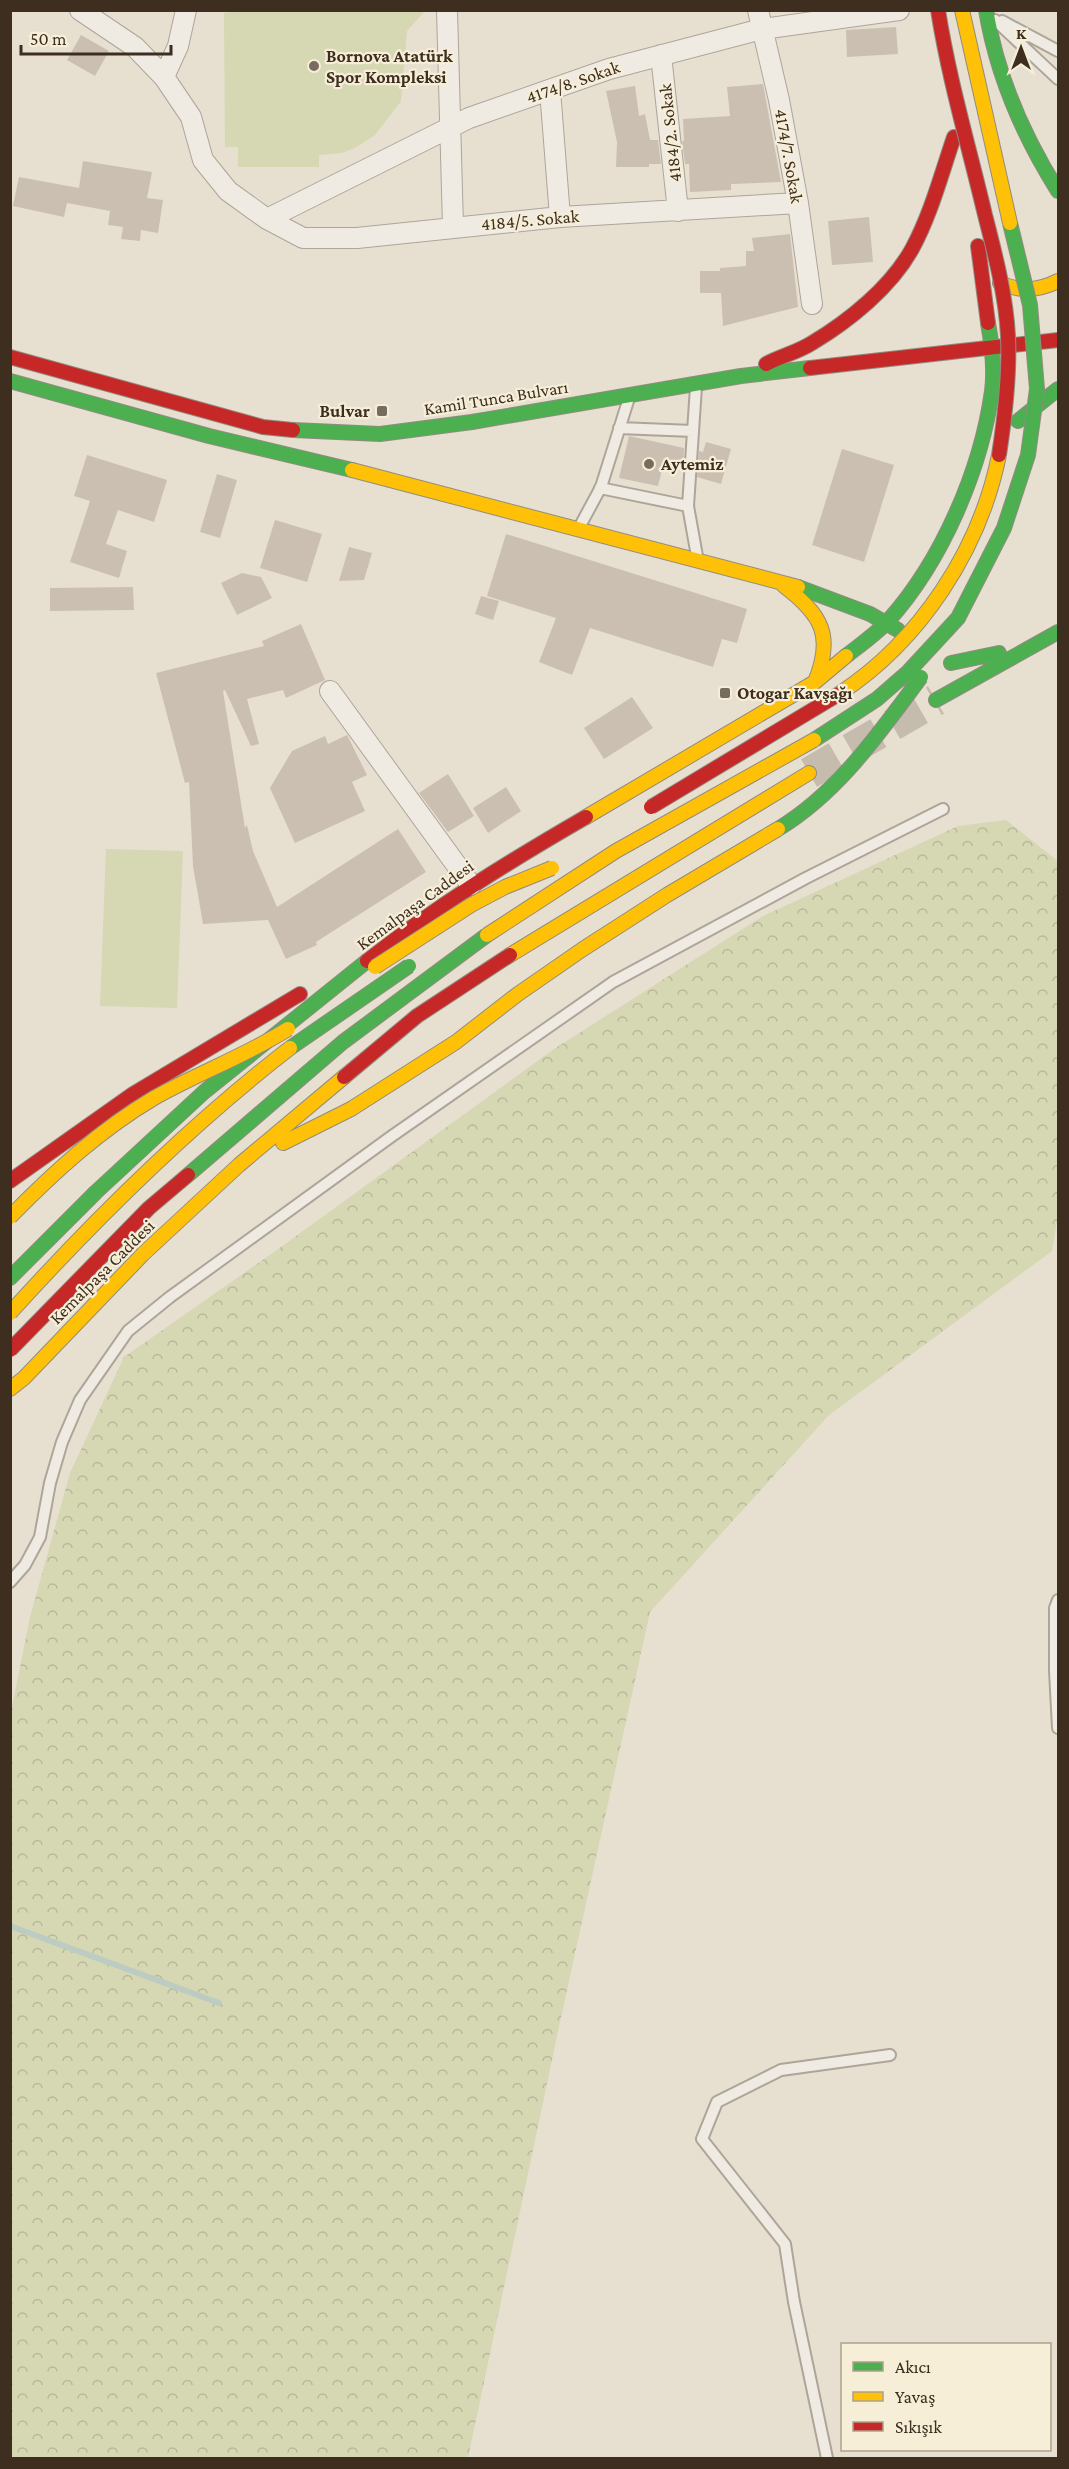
<svg xmlns="http://www.w3.org/2000/svg" width="1069" height="2469" font-family="'Crimson Pro',serif">
	<defs>
		<pattern id="forest-crowns" width="20" height="18" patternUnits="userSpaceOnUse" patternTransform="scale(1.5)"><rect width="20" height="18" fill="#d6d7b3"/><path d="M2 6a3 3 0 1 1 6 0M12 15a3 3 0 1 1 6 0" fill="none" stroke="#b9b99a"/></pattern>
	</defs>
	<rect width="100%" height="100%" fill="#e7e0d1"/>
	<path fill="url(#forest-crowns)" d="M1006,820l52,41v354l-6,36 -223,164 -179,197 -90,410 -92,436h-457v-746l19,-95 40,-144 54,-116 150,-105 280,-203 209,-133 195,-90z"/>
	<path fill="#d6d7b3" d="M230,11l195,-1v1l-18,20 -6,70 -26,34 -20,13 -13,5 -23,2v12h-81v-20h-13l-1,-134 7,-1z
		M106,849l77,2 -6,157 -77,-2z"/>
	<g fill="none" stroke-linecap="round" stroke-linejoin="round">
		<path stroke="#bcccc2" stroke-width="6" d="M10,1926l209,77"/>
	</g>
	<path fill="#cbbfb2" d="M896,27l2,27 -51,3 -1,-27z
		M81,35l28,16 -14,25 -28,-16z
		M763,84l18,98 -50,2v6l-41,2 -1,-28h-4l-3,-23h2l-1,-22 47,-3 -3,-29z
		M635,86l4,30 6,-2 5,26h8l3,24h-12v3h-33l1,-25 -11,-51z
		M83,161l69,11 -5,26 16,2 -5,33 -17,-3 -1,11 -19,-2 2,-12 -15,-2 2,-14 -43,-8 -3,14 -51,-11 6,-29 60,11z
		M869,217l4,45 -41,3 -4,-44z
		M790,234l8,73 -75,19 -2,-33h-21v-22h20v-3l26,-2v-15h8l-2,-13z
		M629,436l55,12 -1,18 -19,-4 -6,24 -39,-8z
		M706,442l25,7 -10,35 -24,-7 2,-26 4,1z
		M842,449l52,16 -30,97 -52,-17z
		M87,455l80,25 -13,42 -36,-12 -12,34 21,7 -8,27 -49,-16 20,-61 -16,-5z
		M217,474l20,6 -17,58 -20,-6z
		M275,520l47,14 -15,48 -47,-14z
		M506,534l241,75 -10,34 -15,-4 -9,28 -123,-39 -18,47 -33,-13 17,-44 -69,-22z
		M349,547l23,6 -8,27 -25,1z
		M242,573l19,4 11,21 -35,17 -16,-32z
		M133,587l1,23 -84,1v-23z
		M481,596l18,5 -6,19 -18,-6z
		M301,624l24,56 -39,18 -3,-8 -36,9 12,45 -8,2 -26,-56 -2,1 22,137 2,-3 6,26 24,56 121,-78 28,43 -110,70 1,3 -31,14 -18,-39 -65,4 -10,-58 -4,-84 -4,1 -29,-110 108,-27 -2,-5z
		M632,697l21,31 -49,31 -20,-31z
		M347,735l20,40 -15,7 13,29 -70,32 -25,-55 22,-37 33,-15 3,8z
		M448,774l26,42 -26,16 -29,-39z
		M506,787l15,24 -33,22 -15,-25z"/>
	<g fill="none" stroke-linecap="round" stroke-linejoin="round">
		<path stroke="#c5bcae" stroke-width="32" stroke-dasharray="32 16" stroke-linecap="butt" d="M809,773l127,-73"/>
		<defs>
			<path id="lane" d="M995,20l63,59
				M1002,21l56,30
				M696,387l-8,119 9,50
				M619,428l74,3
				M600,488l88,18
				M580,526l21,-39 27,-86
				M10,1582l15,-17 15,-28 10,-54 12,-41 18,-42 48,-69 42,-34 222,-161 221,-154 193,-104 137,-69
				M1058,1600l-3,8v63l3,57
				M827,2458l-33,-156 -9,-58 -83,-105 15,-37 64,-32 109,-15"/>
			<path id="street" d="M80,10l55,37 29,30 27,40 12,43 25,31 39,28 36,19h54l203,-21 238,-14
				M447,10l6,217
				M758,10l21,90 19,103 14,101
				M661,55l17,156
				M164,77l14,-31 8,-36
				M550,90l10,127
				M267,219l202,-101 140,-49 153,-40 137,-19
				M330,691l141,194"/>
			<path id="fast" d="M986,10c11,66 36,124 72,181
				M10,381l199,55 143,34
				M1018,421l40,-32
				M293,430l87,4 92,-12 269,-46 69,-8
				M798,587l72,27 28,16
				M846,656c14,-11 30,-22 42,-35 54,-60 93,-151 104,-230 3,-23 0,-46 -4,-68
				M951,663l48,-10
				M936,700l122,-68
				M10,1278l86,-86 108,-100 163,-131"/>
			<path id="slow" d="M1000,283c20,9 38,8 58,-2
				M352,470l446,117
				M784,586c38,29 50,50 31,96
				M586,817l229,-135 31,-26
				M510,955l299,-182
				M283,1143l68,-34
				M10,1389l14,-11 119,-124 96,-89 105,-88"/>
			<path id="jam" d="M978,246l10,77
				M10,357l253,70 30,3
				M766,364c15,-8 32,-12 46,-21 37,-22 79,-56 100,-94 19,-35 29,-74 42,-112
				M810,368l248,-28
				M367,961c68,-54 143,-100 219,-144
				M344,1077l73,-61 93,-61
				M10,1181l123,-87 167,-100"/>
		</defs>
		<use href="#lane" stroke="#ada599" stroke-width="14"/>
		<use href="#street" stroke="#ada599" stroke-width="22"/>
		<use href="#fast" stroke="#928b80" stroke-width="16"/>
		<use href="#slow" stroke="#928b80" stroke-width="16"/>
		<use href="#jam" stroke="#928b80" stroke-width="16"/>
		<use href="#lane" stroke="#efebe3" stroke-width="10"/>
		<use href="#street" stroke="#efebe3" stroke-width="20"/>
		<use href="#fast" stroke="#4caf50" stroke-width="14"/>
		<use href="#slow" stroke="#ffc107" stroke-width="14"/>
		<use href="#jam" stroke="#c62828" stroke-width="14"/>
		<defs>
			<path id="fast-bridge" d="M814,740l63,-41 31,-27 50,-54 46,-90 24,-73 9,-66 -7,-84 -20,-82
				M778,829c61,-37 101,-96 143,-152
				M290,1048l119,-82
				M188,1175l155,-133 144,-107"/>
			<path id="slow-bridge" d="M962,10l48,213
				M839,694c81,-53 141,-144 160,-239
				M487,935l129,-84 198,-111
				M375,967l96,-62 34,-18 47,-19
				M351,1109l105,-67 62,-48 65,-45 84,-54 111,-66
				M10,1217c44,-45 90,-87 144,-119 44,-25 91,-42 134,-69
				M10,1313c86,-95 178,-186 280,-265"/>
			<path id="jam-bridge" d="M938,10c11,70 31,137 47,205 10,39 21,81 23,121 2,40 -3,80 -9,119
				M651,807l188,-113
				M10,1350l139,-142 39,-33"/>
		</defs>
		<use href="#fast-bridge" stroke="#928b80" stroke-width="16" stroke-linecap="butt"/>
		<use href="#slow-bridge" stroke="#928b80" stroke-width="16" stroke-linecap="butt"/>
		<use href="#jam-bridge" stroke="#928b80" stroke-width="16" stroke-linecap="butt"/>
		<use href="#fast-bridge" stroke="#4caf50" stroke-width="14"/>
		<use href="#slow-bridge" stroke="#ffc107" stroke-width="14"/>
		<use href="#jam-bridge" stroke="#c62828" stroke-width="14"/>
	</g>
	<g fill="#786c5e" stroke="#f7eed8" stroke-width="2">
		<circle cx="314" cy="66" r="6"/>
		<rect x="376" y="405" width="12" height="12" rx="3"/>
		<circle cx="649" cy="464" r="6"/>
		<rect x="719" y="687" width="12" height="12" rx="3"/>
	</g>
	<g text-anchor="middle" dominant-baseline="central" stroke-width="4.5" stroke-linejoin="round" paint-order="stroke">
		<g font-size="18" font-weight="bold" fill="#3d2e20" stroke="#f7eed8" text-anchor="start">
			<text x="326" y="56">Bornova Atatürk<tspan x="326" dy="21">Spor Kompleksi</tspan></text>
			<text x="370" y="411" text-anchor="end">Bulvar</text>
			<text x="661" y="464">Aytemiz</text>
			<text x="737" y="693">Otogar Kavşağı</text>
		</g>
		<g font-size="18" fill="#3d2e20" stroke="#f7eed8">
			<text transform="translate(573 82) rotate(-19)">4174/8. Sokak</text>
			<text transform="translate(670 133) rotate(-96)">4184/2. Sokak</text>
			<text transform="translate(789 156) rotate(80)">4174/7. Sokak</text>
			<text transform="translate(530 220) rotate(-5)">4184/5. Sokak</text>
			<text transform="translate(496 398) rotate(-9)">Kamil Tunca Bulvarı</text>
			<text transform="translate(415 905) rotate(-36)">Kemalpaşa Caddesi</text>
			<text transform="translate(102 1272) rotate(-45)">Kemalpaşa Caddesi</text>
		</g>
	</g>
	<rect width="1069" height="2469" fill="none" stroke="#3d2e20" stroke-width="24"/>
	<rect x="841" y="2343" width="210" height="108" fill="#f7eed8" stroke="#ada18e" stroke-width="1.5"/>
	<rect x="853" y="2362" width="30" height="9" fill="#4caf50" stroke="#ada18e" stroke-width="1.5"/>
	<text x="895" y="2373" font-size="18" fill="#3d2e20">Akıcı</text>
	<rect x="853" y="2392" width="30" height="9" fill="#ffc107" stroke="#ada18e" stroke-width="1.5"/>
	<text x="895" y="2403" font-size="18" fill="#3d2e20">Yavaş</text>
	<rect x="853" y="2422" width="30" height="9" fill="#c62828" stroke="#ada18e" stroke-width="1.5"/>
	<text x="895" y="2433" font-size="18" fill="#3d2e20">Sıkışık</text>
	<g transform="translate(1021 48)" stroke="#f7eed8" stroke-width="4.5" paint-order="stroke">
	<path d="M0-4.5L10 22L0 15L-10 22Z" fill="#3d2e20"/>
	<text y="-9" font-size="16" font-weight="bold" text-anchor="middle" fill="#3d2e20">K</text>
	</g>
	<path d="M21 45v9h150v-9" fill="none" stroke="#3d2e20" stroke-width="3"/>
	<text x="30" y="45" font-size="18" fill="#3d2e20" stroke="#f7eed8" stroke-width="4.5" paint-order="stroke">50 m</text>
</svg>
